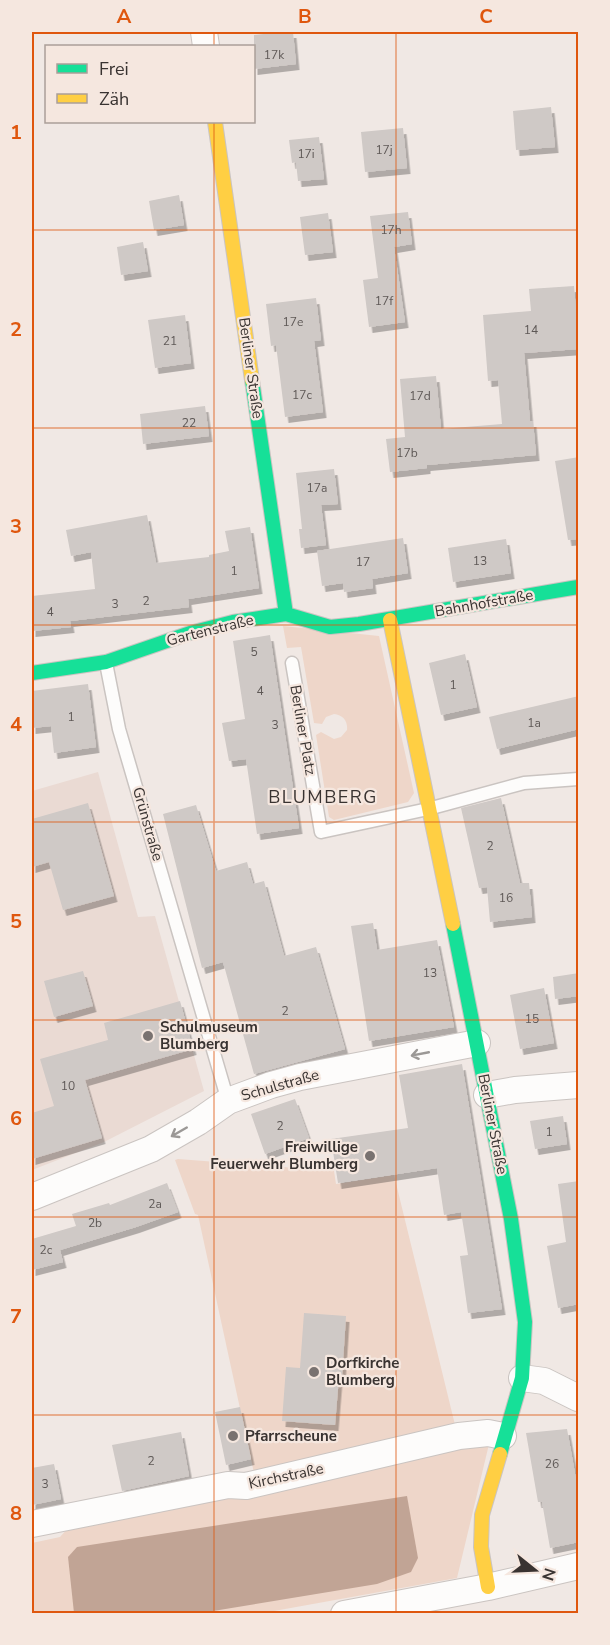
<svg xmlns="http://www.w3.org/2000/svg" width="610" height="1645" font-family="'Nunito Sans',sans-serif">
	<defs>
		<filter id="shadow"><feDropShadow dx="3.5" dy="6" stdDeviation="0" flood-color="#0004"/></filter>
	</defs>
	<rect width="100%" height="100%" fill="#f0e8e4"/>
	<path fill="#eadad3" d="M98,772l40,145 17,-1 49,175 -100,51 -72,28v-379z"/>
	<path fill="#eed6c9" d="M283,626l96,10 35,157 -6,9 -74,18 -5,-3 -13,-82 5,-3 13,7 7,-2 6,-7c1,-9 -4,-15 -13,-16l-8,3 -4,7 -8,-1 -13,-76 -14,1z
		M178,1159l156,12 2,13 58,-9 62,254 -202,44 -56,-258 -3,-1 -20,-54z
		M490,1440l-33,138 -194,35 -231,1v-71l28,-6 9,-10z"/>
	<path fill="#c1a495" d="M407,1496l11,62 -7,14 -34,12 -176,29h-127l-6,-56 9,-10z"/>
	<path fill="#cfc9c6" filter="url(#shadow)" d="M283,32h10l3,32 -42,5v-34z
		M551,107l4,40 -39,3 -3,-39z
		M403,128l4,40 -42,4 -4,-40z
		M319,137l5,42 -26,2 -2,-19 -4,1 -3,-23z
		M179,195l5,30 -30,5 -5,-29z
		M408,212l4,32 -18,3 11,75 -36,5 -6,-47 15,-2 -8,-62z
		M328,213l5,39 -28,3 -5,-38z
		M143,242l5,29 -27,4 -4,-28z
		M574,286l5,63 -55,4 6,68h3l3,34 -109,10v3l-37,4 -4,-33 19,-2 -5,-58 36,-3 5,53 61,-5 -4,-44 -10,1 -5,-66 48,-4 -2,-22z
		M316,298l5,42 -7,1 9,71 -38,5 -9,-72 -5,1 -5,-42z
		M185,315l6,48 -36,5 -7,-48z
		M205,406l4,30 -66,8 -3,-30z
		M579,457v82l-11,1 -13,-79z
		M334,469l4,35 -17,1 5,40 -25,3 -2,-19h3l-6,-56z
		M147,515l9,48 53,-6v-2l20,-4 -4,-20 25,-4 9,61 -71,11 1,8 -119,14 1,6 -39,4v-35l63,-7 -4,-37 -20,4 -5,-26z
		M403,538l5,35 -36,6 1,9 -29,4 -1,-9 -21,3 -5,-35z
		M506,539l5,34 -58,9 -5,-34z
		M270,635l29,193 -42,6 -11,-75 -17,2 -7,-38 23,-4 -12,-78z
		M465,654l12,53 -36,8 -12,-52z
		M88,684l8,63 -42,6 -3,-27 -19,2v-37z
		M579,696v33l-82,20 -8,-32z
		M501,798l19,85h9l3,34 -42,5 -3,-35 -8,1 -18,-80z
		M88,803l26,93 -51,14 -14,-48 -17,5v-48z
		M196,805l20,66 31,-9 6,22 11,-3 20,75 32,-9 29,102 -91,25 -31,-112 -21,6 -39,-154z
		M373,923l4,27 60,-10 17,87 -85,14 -18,-115z
		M83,971l10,35 -39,11 -10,-36z
		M579,973v23l-24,3 -2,-22z
		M544,988l10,55 -34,6 -10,-54z
		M180,1001l13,48 -108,31 17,58 -70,21v-46l22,-7 -14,-47 68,-19 -4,-17z
		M462,1064l40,245 -34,4 -8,-57 8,-1 -7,-43 -17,3 -7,-47 -99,15 -7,-44 77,-11 -9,-53z
		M295,1099l14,39 -44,16 -14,-40z
		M563,1116l4,28 -32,5 -5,-28z
		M579,1181v123l-21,4 -11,-62 19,-4 -8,-58z
		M167,1183l11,29 -42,15 -76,23 3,12 -31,8v-31l44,-13 -4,-12 37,-11 1,2z
		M304,1313l42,3 -4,61h-3l-4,48 -53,-4 4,-54 14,1z
		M240,1407l11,52 -25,6 -11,-53z
		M567,1429l12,67v46l-29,6 -8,-46h-4l-12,-69z
		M181,1432l8,44 -67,15 -10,-46z
		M54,1464l7,35 -29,6v-37z"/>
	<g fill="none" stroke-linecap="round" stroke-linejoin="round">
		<defs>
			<path id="lane" d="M106,663l13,66 109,372
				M292,663l29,169 107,-23 96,-26 54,-4"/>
			<path id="street" d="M204,32l2,14
				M487,1095l28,-5 63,-5
				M32,1197l119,-48 47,-27 30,-21 43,-16 29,-8 177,-34
				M522,1378l22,3 34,17
				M32,1524l196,-39 18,1 213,-50 29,-3 15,3
				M344,1614l144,-27 90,-21"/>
			<path id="fast" d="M252,380l34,234
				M32,673l74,-11 84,-29 43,-11 53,-8 44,13 29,-3 219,-37
				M453,924l58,295 14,103 -3,56 -22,76"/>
			<path id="slow" d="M215,122l37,258
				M390,620l63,304
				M488,1587l-7,-40 1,-32 18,-61"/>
		</defs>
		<use href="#lane" stroke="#cac4c1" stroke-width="15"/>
		<use href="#street" stroke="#cac4c1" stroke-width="28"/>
		<use href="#fast" stroke="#cac4c1" stroke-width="16"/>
		<use href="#slow" stroke="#cac4c1" stroke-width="16"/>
		<use href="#lane" stroke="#fdfcfb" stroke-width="12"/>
		<use href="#street" stroke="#fdfcfb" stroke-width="26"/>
		<use href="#fast" stroke="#16e098" stroke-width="14"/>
		<use href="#slow" stroke="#ffcf43" stroke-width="14"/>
	</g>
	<defs><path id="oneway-shaft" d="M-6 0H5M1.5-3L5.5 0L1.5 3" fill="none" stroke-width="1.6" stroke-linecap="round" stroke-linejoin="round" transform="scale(1.5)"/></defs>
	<g stroke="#9b9896">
		<use href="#oneway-shaft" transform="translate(420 1054) rotate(169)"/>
		<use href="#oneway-shaft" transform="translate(179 1132) rotate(150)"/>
	</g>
	<path fill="none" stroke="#df570e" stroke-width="1.5" stroke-opacity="0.55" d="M214,32v14M396,32v1582M214,122v1492M32,230h546M32,428h546M32,625h546M32,822h546M32,1020h546M32,1217h546M32,1415h546"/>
	<g fill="#797270" stroke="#f5e7df" stroke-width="2">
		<circle cx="148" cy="1036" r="6"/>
		<circle cx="370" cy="1156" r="6"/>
		<circle cx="314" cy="1372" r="6"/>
		<circle cx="233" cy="1436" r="6"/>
	</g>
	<g text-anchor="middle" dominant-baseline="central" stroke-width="4.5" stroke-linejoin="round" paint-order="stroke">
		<g font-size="12" fill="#5e5856">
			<text x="274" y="55">17k</text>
			<text x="384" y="150">17j</text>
			<text x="306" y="154">17i</text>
			<text x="391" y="230">17h</text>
			<text x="384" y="301">17f</text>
			<text x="293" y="322">17e</text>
			<text x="531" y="330">14</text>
			<text x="170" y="341">21</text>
			<text x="302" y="395">17c</text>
			<text x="420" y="396">17d</text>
			<text x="189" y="423">22</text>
			<text x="407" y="453">17b</text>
			<text x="317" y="488">17a</text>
			<text x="480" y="561">13</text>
			<text x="363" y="562">17</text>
			<text x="234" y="571">1</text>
			<text x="146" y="601">2</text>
			<text x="115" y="604">3</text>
			<text x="50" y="612">4</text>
			<text x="254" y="652">5</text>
			<text x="453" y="685">1</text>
			<text x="260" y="691">4</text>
			<text x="71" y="717">1</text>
			<text x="534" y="723">1a</text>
			<text x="275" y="725">3</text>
			<text x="490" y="846">2</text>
			<text x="506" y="898">16</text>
			<text x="430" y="973">13</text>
			<text x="285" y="1011">2</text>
			<text x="532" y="1019">15</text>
			<text x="68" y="1086">10</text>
			<text x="280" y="1126">2</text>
			<text x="549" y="1132">1</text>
			<text x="155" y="1204">2a</text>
			<text x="95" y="1223">2b</text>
			<text x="46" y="1250">2c</text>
			<text x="151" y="1461">2</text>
			<text x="552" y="1464">26</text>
			<text x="45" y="1484">3</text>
		</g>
		<g font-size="15" fill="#393331" stroke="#f5e7df">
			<text transform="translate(251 368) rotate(82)">Berliner Straße</text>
			<text transform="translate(484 603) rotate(-10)">Bahnhofstraße</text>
			<text transform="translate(210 630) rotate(-14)">Gartenstraße</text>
			<text transform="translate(303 730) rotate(80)">Berliner Platz</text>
			<text transform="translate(148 824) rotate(74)">Grünstraße</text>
			<text transform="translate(280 1085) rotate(-16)">Schulstraße</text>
			<text transform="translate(493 1124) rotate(79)">Berliner Straße</text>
			<text transform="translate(286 1476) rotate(-12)">Kirchstraße</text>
		</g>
		<g font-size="15" font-weight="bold" fill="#393331" stroke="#f5e7df" text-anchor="start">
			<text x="160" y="1027">Schulmuseum<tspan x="160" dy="17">Blumberg</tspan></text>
			<text x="358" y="1147" text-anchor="end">Freiwillige<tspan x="358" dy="17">Feuerwehr Blumberg</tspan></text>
			<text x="326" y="1363">Dorfkirche<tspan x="326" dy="17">Blumberg</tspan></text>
			<text x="245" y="1436">Pfarrscheune</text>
		</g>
		<g font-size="18" letter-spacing="1.5" fill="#393331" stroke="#f5e7df">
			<text x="323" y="797">BLUMBERG</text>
		</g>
	</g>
	<rect width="610" height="1645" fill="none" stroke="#f5e7df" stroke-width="66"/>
	<rect x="45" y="45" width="210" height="78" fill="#f5e7df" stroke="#aa9f99" stroke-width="1.5"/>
	<rect x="57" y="64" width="30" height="9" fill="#16e098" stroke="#aa9f99" stroke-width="1.5"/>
	<text x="99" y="75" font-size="18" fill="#393331">Frei</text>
	<rect x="57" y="94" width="30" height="9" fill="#ffcf43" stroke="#aa9f99" stroke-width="1.5"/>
	<text x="99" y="105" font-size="18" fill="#393331">Zäh</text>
	<g transform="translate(535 1570) rotate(108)" stroke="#f5e7df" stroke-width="4.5" paint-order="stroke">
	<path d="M0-4.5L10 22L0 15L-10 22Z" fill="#393331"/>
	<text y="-9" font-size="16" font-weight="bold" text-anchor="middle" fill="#393331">N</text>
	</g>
	<rect x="33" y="33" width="544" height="1579" fill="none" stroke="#df570e" stroke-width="2"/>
	<g font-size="20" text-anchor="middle" font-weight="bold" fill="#df570e">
		<text x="124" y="23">A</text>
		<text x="305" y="23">B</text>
		<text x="486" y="23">C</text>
		<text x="16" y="139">1</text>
		<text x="16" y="336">2</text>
		<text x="16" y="533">3</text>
		<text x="16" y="731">4</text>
		<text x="16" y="928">5</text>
		<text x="16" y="1125">6</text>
		<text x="16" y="1323">7</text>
		<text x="16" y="1520">8</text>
	</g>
</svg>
